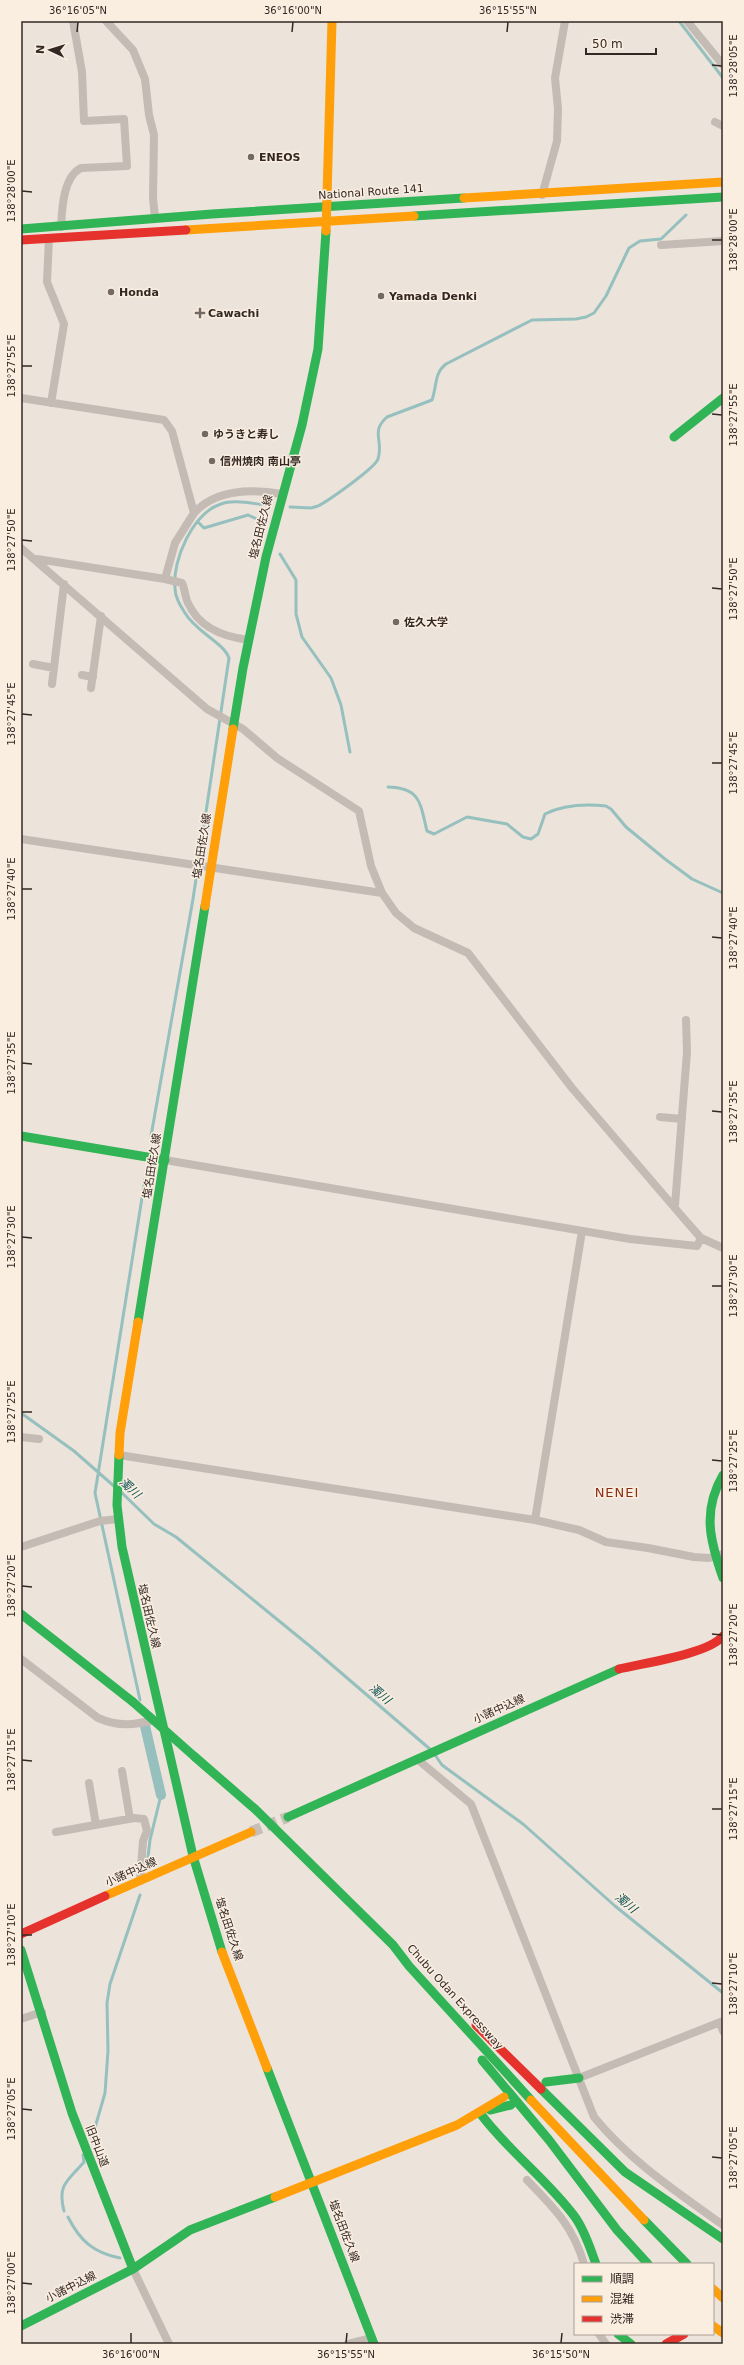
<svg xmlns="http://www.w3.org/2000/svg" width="744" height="2365" font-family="'DejaVu Sans','Noto Sans JP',sans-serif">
	<rect width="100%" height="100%" fill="#ece3db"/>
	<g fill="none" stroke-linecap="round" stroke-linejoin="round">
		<path stroke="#96c0be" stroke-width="3" d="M679,21l44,57
			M290,507l21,1 7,-2c10,-5 57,-38 60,-47 6,-18 -8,-27 9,-42l45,-17c5,-14 2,-27 14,-36l86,-44 44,-1 10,-2 8,-4 12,-17 23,-48 11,-7 21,-2 25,-24
			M198,522l6,6 44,-13 9,4
			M280,554l16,26v34l6,23 29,41 10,27 9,47
			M388,787c33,1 32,16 39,44l7,3 33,-17 40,7 16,13 8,2 7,-5 7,-20c18,-9 41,-10 61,-8l5,3 15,18 39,32 27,20 31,14
			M151,1136l42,-237 36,-241c-6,-16 -33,-26 -44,-45 -5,-8 -10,-16 -10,-25 -3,-28 18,-75 46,-84 13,-5 32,0 46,1
			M21,1413l53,38 41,36
			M121,1492l33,32 22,13 135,110 120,103
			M140,1700l-45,-207 50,-314
			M435,1755l7,10 81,59 92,82 108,87
			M147,1865l3,-25 11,-45
			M92,2138l13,-45 3,-42 -1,-48 3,-19 30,-89
			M64,2211c-7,-27 4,-30 20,-49l-1,-7
			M68,2217c12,24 26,36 52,41"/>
		<path stroke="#96c0be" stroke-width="10" d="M145,1726l16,69"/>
		<path stroke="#c7beb6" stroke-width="11" stroke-dasharray="11 5.5" stroke-linecap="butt" d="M251,1832l37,-15"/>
		<path stroke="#c4bbb5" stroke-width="8" d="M106,21l27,29 12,29 4,36 5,20 -1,63 2,20
			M687,21l36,44
			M715,122l8,4
			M542,195l15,-54 1,-32 -3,-31 10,-57
			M61,227c1,-18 2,-50 20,-59l46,-2 -3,-47 -40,2 -2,-49 -9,-51
			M49,238l-2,44 17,42 -13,79
			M661,245l62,-4
			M21,398l143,22 8,11 22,82 -19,30 -10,36 -128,-20
			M194,513c22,-24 59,-24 88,-19
			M21,548l186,161 36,20 34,29 82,53 12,55 11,27 14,20 18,15 54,25 104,135 114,133 15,17 22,10
			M165,579l17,4c3,6 3,14 6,20 11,25 36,34 61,37
			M33,664l21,4
			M82,675l11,2
			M52,684l12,-100
			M91,688l10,-72
			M21,839l361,54
			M660,1117l22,2
			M165,1160l465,79 67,7 4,-8
			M675,1205l12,-153 -1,-32
			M21,1437l18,2
			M119,1455l416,65 44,10 27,12 42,6 46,9 15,1 14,-4
			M535,1520l47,-289
			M21,1547l79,-26 18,-2
			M21,1659l77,59c21,9 36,7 57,2
			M417,1759l54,45 123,313c36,44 83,75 129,108
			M122,1771l8,48
			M89,1783l7,42
			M56,1832l78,-14 10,1 3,12 -4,10 -3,40
			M21,2019l21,-7
			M720,2023l3,8
			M579,2078l144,-57
			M527,2180c27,28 46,46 57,84
			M133,2269l36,75
			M599,2334l7,10
			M348,2344l24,-6"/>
		<path stroke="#30b455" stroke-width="9" d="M414,216l309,-19
			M21,229l191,-15 252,-16
			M674,437l49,-39
			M233,729l10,-61 23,-111 36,-132 16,-76 8,-118
			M21,1136l144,24
			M138,1322l67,-416
			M119,1455l-2,50 5,42 71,309 29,96
			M723,1475c-21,36 -13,66 0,103
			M21,1614l112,88
			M195,1757l60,52 138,136 16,21 122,134
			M288,1817l331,-148
			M21,1950l51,163 61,156
			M482,2060l67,80 68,90 31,34
			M267,2068l107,276
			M546,2082l33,-4
			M541,2089l84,83 98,67
			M490,2110l21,-5
			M480,2113c28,38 67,66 95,104 10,14 15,31 21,47
			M644,2220l43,44
			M21,2326l112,-57 57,-39 85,-33
			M618,2334l13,10"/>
		<path stroke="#ff9f0a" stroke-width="9" d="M464,198l259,-16
			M186,230l228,-14
			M326,231l6,-210
			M205,906l28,-177
			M119,1455l1,-22 18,-111
			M105,1896l146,-64
			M222,1952l45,116
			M531,2100l113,120
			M275,2197l182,-72 47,-28
			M713,2326l10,7"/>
		<path stroke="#e5322d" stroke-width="9" d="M21,240l165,-10
			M619,1669c24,-6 90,-15 104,-33
			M21,1934l84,-38
			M476,2025l65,64
			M666,2344l18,-10"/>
		<path stroke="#30b455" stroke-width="9" d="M133,1702l62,55"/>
		<path stroke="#ff9f0a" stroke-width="9" d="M713,2289l10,9"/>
	</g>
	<path fill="none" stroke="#342824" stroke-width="1.5" d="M77,32l1,-10M292,32l1,-10M507,32l1,-10M712,65l10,1M22,191l10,1M712,240h10M22,366h10M712,414l10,1M22,540l10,1M712,588l10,1M22,714l10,1M712,763h10M22,889h10M712,937l10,1M22,1063l10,1M712,1111l10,1M22,1237l10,1M712,1286h10M22,1412h10M712,1460l10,1M22,1586l10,1M712,1634l10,1M22,1760l10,1M712,1809h10M22,1935h10M712,1983l10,1M22,2109l10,1M712,2157l10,1M22,2283l10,1M131,2343v-10M346,2343l1,-10M561,2343l1,-10"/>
	<g fill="#746964" stroke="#faeee1" stroke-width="1.5">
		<circle cx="251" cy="157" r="4"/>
		<circle cx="111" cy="292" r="4"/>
		<circle cx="381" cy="296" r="4"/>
		<path d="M198 307h4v4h4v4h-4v4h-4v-4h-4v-4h4z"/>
		<circle cx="205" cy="434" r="4"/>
		<circle cx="212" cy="461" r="4"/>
		<circle cx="396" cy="622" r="4"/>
	</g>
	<g text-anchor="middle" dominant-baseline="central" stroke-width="3" stroke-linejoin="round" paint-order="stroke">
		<g font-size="11" font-weight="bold" fill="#342824" stroke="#faeee1" text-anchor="start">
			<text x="259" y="157">ENEOS</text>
			<text x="119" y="292">Honda</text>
			<text x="389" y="296">Yamada Denki</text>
			<text x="208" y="313">Cawachi</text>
			<text x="213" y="434">ゆうきと寿し</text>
			<text x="220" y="461">信州焼肉 南山亭</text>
			<text x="404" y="622">佐久大学</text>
		</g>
		<g font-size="11" fill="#342824" stroke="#faeee1">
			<text transform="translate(371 192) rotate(-4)">National Route 141</text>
			<text transform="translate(261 527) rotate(-76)">塩名田佐久線</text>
			<text transform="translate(202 846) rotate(-81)">塩名田佐久線</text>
			<text transform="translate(152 1166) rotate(-81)">塩名田佐久線</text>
			<text transform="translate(149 1616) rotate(77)">塩名田佐久線</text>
			<text transform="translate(499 1709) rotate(-24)">小諸中込線</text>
			<text transform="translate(131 1872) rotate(-24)">小諸中込線</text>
			<text transform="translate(229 1929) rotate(72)">塩名田佐久線</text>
			<text transform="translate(455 1997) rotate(48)">Chubu Odan Expressway</text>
			<text transform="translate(97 2146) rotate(69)">旧中山道</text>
			<text transform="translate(344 2231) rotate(69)">塩名田佐久線</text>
			<text transform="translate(71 2287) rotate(-27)">小諸中込線</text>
		</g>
		<g font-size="12" font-style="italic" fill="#165759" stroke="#faeee1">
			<text transform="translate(130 1488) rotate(43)">濁川</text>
			<text transform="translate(380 1694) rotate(40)">濁川</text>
			<text transform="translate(626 1903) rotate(40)">濁川</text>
		</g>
		<g font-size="13" letter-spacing="1" fill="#8a2e16" stroke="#faeee1">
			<text x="617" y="1492">NENEI</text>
		</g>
	</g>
	<rect width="744" height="2365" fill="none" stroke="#faeee1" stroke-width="44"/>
	<rect x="574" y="2263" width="140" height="72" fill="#faeee1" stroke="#ab9f95"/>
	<rect x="582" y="2276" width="20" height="6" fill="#30b455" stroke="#ab9f95"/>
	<text x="610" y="2283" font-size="12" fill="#342824">順調</text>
	<rect x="582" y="2296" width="20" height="6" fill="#ff9f0a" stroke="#ab9f95"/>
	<text x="610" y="2303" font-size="12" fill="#342824">混雑</text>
	<rect x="582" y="2316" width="20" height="6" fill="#e5322d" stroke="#ab9f95"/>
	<text x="610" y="2323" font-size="12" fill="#342824">渋滞</text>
	<g transform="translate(50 50) rotate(274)" stroke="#faeee1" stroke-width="3" paint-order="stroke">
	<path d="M0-3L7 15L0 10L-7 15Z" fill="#342824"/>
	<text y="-6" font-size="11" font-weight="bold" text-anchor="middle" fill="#342824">N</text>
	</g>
	<path d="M586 48v6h70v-6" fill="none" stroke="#342824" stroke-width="2"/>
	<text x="592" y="48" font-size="12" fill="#342824" stroke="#faeee1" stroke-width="3" paint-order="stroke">50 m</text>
	<rect x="22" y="22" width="700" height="2321" fill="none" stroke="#342824" stroke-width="1.5"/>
	<g font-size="10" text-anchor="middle" fill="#342824">
		<text x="78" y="14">36°16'05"N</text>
		<text x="293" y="14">36°16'00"N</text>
		<text x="508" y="14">36°15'55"N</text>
		<text transform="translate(733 66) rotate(-90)" y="4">138°28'05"E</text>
		<text transform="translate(11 191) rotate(-90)" y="4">138°28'00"E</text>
		<text transform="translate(733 240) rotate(-90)" y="4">138°28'00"E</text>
		<text transform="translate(11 366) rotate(-90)" y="4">138°27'55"E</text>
		<text transform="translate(733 415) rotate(-90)" y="4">138°27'55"E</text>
		<text transform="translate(11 540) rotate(-90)" y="4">138°27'50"E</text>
		<text transform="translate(733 589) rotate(-90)" y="4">138°27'50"E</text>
		<text transform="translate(11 714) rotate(-90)" y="4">138°27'45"E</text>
		<text transform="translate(733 763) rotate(-90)" y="4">138°27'45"E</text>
		<text transform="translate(11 889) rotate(-90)" y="4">138°27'40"E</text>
		<text transform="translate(733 938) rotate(-90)" y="4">138°27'40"E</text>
		<text transform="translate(11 1063) rotate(-90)" y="4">138°27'35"E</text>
		<text transform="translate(733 1112) rotate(-90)" y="4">138°27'35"E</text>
		<text transform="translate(11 1237) rotate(-90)" y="4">138°27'30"E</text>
		<text transform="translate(733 1286) rotate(-90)" y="4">138°27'30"E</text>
		<text transform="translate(11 1412) rotate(-90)" y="4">138°27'25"E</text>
		<text transform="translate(733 1461) rotate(-90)" y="4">138°27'25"E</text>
		<text transform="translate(11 1586) rotate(-90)" y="4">138°27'20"E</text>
		<text transform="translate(733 1635) rotate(-90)" y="4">138°27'20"E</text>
		<text transform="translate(11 1760) rotate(-90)" y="4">138°27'15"E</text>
		<text transform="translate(733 1809) rotate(-90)" y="4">138°27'15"E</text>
		<text transform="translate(11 1935) rotate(-90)" y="4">138°27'10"E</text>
		<text transform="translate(733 1984) rotate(-90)" y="4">138°27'10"E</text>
		<text transform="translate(11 2109) rotate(-90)" y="4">138°27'05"E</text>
		<text transform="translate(733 2158) rotate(-90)" y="4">138°27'05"E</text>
		<text transform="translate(11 2283) rotate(-90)" y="4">138°27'00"E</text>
		<text x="131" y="2358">36°16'00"N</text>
		<text x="346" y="2358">36°15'55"N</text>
		<text x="561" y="2358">36°15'50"N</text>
	</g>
</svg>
